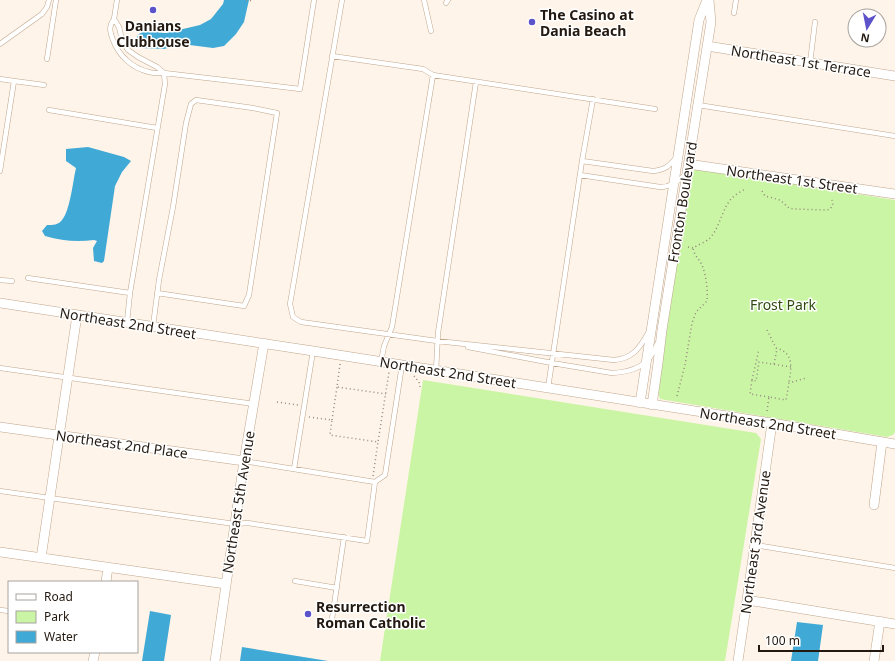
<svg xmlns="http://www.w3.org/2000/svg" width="895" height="661" font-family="'Noto Sans',sans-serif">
	<rect width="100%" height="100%" fill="#fff4e9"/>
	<path fill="#caf5a4" d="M699,169l196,31v232l-2,3 -6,2 -227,-38 -3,-10 33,-215 5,-4z
		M423,380l333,53 5,6 -36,222h-345z"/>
	<path fill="#41a9d6" d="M224,0h25l-5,22 -8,12 -12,12 -11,2 -31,-4 -18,5 -23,-1 -4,-3 -1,-6 3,-5 7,-4 9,2 11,1 34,-8 11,-6 12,-15z
		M88,147l36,10 7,4 -9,11 -7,14 -11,75 -2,2 -8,-2 -1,-13 4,-7 -3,-1c-17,2 -32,1 -49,-4l-3,-5 5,-6c6,0 11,0 15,-5 8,-9 11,-39 14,-52l-10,-7v-12z
		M150,611l21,4 -7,46h-22z
		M797,622l26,3 -5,36h-27z
		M242,647l86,14h-88z"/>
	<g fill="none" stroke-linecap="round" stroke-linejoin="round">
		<defs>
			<path id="service" d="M342,0l-52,304 3,13 8,5 136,19 177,19c18,-1 26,-12 34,-27
				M424,0l7,31
				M446,3l2,-3
				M734,13l2,-13
				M114,19l3,-19
				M0,44l42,-30 5,-7 2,-7
				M332,56l91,13 10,6 222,34
				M47,59l9,-59
				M810,63l5,-41
				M0,79l14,2 -14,90
				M14,81l30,4
				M698,105l197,31
				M49,110l108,18
				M582,161l71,10c12,-1 16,-5 23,-13
				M580,175l80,12c11,0 17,-5 25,-12
				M28,278l102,15
				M0,280l12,1
				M127,322l3,-29 35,-209 -1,-11 -7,-6 -19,-10 -10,-7 -6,-10 -3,-13 -5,-8c-1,2 -3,4 -3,6 -2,4 0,10 2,15 6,16 19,28 36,32 5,2 10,1 15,1l136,16 14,-89
				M153,326l6,-46 14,-73 13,-84 5,-19 5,-4 57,8 24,5 -28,182 -5,11 -87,-13
				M468,347l84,16 60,10c22,-1 38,-8 45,-29
				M381,362l3,-16 8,-19 41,-252
				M0,368l254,36
				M436,371l2,-38 38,-251
				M548,388l34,-227 11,-62
				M294,469l19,-118
				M375,482l10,-7 17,-110
				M0,491l235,33 13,-1 119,18 8,-59 -131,-21
				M755,545l140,23
				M295,581l42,7
				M0,610l9,1
				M331,626l13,-89"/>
			<path id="minor" d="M707,46l188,30
				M688,164l207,30
				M0,303l313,48 459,72 123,21
				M640,403l59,-383 8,-20
				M652,405l6,-42 4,-33 49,-308 -2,-22
				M0,427l244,34
				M874,505l8,-63
				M0,552l226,32
				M41,558l36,-243
				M106,582l2,-15
				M747,600l148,24
				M93,661l2,-9
				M215,661l29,-200 20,-118
				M738,661l9,-61 25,-177
				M874,661l6,-40"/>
		</defs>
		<use href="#service" stroke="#bfa68d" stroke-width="5.5"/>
		<use href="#minor" stroke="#bfa68d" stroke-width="10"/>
		<path stroke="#93897f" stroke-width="1.5" stroke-dasharray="1 3" stroke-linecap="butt" d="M246,0l7,1
			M762,191l3,5 15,4 9,8 5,1 33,1 3,-1 3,-4 -1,-5
			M688,247l5,1c3,-2 14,-7 16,-9 11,-11 12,-28 22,-40 4,-4 10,-8 15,-10
			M767,330l9,18c19,5 15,20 13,35
			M340,364l-3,23 49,7
			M774,364l3,-15
			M414,376l5,6 1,5
			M752,380l7,-31
			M677,396l8,-31 7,-42 4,-11 11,-11c1,-11 -1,-26 -5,-36 -3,-6 -8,-10 -9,-17
			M769,397l-19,-3 2,-14 4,1 3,-19 32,5
			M277,402l21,3
			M767,411l2,-14 17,3 3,-17 17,-5
			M309,417l23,3 -2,15 48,7 11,-70
			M332,420l5,-33
			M373,476l5,-34"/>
		<use href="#service" stroke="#fff" stroke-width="4.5"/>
		<use href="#minor" stroke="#fff" stroke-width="9"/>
	</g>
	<g fill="#5c52ca" stroke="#fff" stroke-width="1.5">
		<circle cx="153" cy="10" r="4"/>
		<circle cx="532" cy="22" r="4"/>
		<circle cx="308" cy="614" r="4"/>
	</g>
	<g text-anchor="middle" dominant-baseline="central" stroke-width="3" stroke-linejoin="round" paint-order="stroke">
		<g font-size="14" font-weight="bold" fill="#231910" stroke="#fff" text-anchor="start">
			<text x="540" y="14">The Casino at<tspan x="540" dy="16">Dania Beach</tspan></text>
			<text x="153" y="25" text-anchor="middle">Danians<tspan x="153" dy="16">Clubhouse</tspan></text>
			<text x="316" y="606">Resurrection<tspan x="316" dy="16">Roman Catholic</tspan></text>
		</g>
		<g font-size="14" fill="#231910" stroke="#fff">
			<text transform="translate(801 61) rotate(9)">Northeast 1st Terrace</text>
			<text transform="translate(792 179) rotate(8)">Northeast 1st Street</text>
			<text transform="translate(682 202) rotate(-81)">Fronton Boulevard</text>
			<text transform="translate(128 323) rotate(9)">Northeast 2nd Street</text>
			<text transform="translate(448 372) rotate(9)">Northeast 2nd Street</text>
			<text transform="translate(768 423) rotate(9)">Northeast 2nd Street</text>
			<text transform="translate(122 444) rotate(8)">Northeast 2nd Place</text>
			<text transform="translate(238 502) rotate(-81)">Northeast 5th Avenue</text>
			<text transform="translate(755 542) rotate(-82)">Northeast 3rd Avenue</text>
		</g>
		<g font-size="14" fill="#304a12" stroke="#fff">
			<text x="783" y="304">Frost Park</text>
		</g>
	</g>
	<rect x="8" y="581" width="130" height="72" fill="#ffffff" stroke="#a7a39f"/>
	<rect x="16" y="594" width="20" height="6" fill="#ffffff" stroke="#a7a39f"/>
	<text x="44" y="601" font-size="12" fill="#231910">Road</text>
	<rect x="16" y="611" width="20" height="12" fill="#caf5a4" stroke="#a7a39f"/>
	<text x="44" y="621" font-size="12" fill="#231910">Park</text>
	<rect x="16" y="631" width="20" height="12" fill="#41a9d6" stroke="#a7a39f"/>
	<text x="44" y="641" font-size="12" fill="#231910">Water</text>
	<g transform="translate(867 28) rotate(190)"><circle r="19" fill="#ffffff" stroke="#a7a39f"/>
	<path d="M0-3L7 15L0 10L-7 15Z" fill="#5c52ca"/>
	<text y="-6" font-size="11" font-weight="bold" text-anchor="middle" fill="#231910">N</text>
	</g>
	<path d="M759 645v6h124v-6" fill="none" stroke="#231910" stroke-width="2"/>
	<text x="765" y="645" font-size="12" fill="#231910" stroke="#ffffff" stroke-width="3" paint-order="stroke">100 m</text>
</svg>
